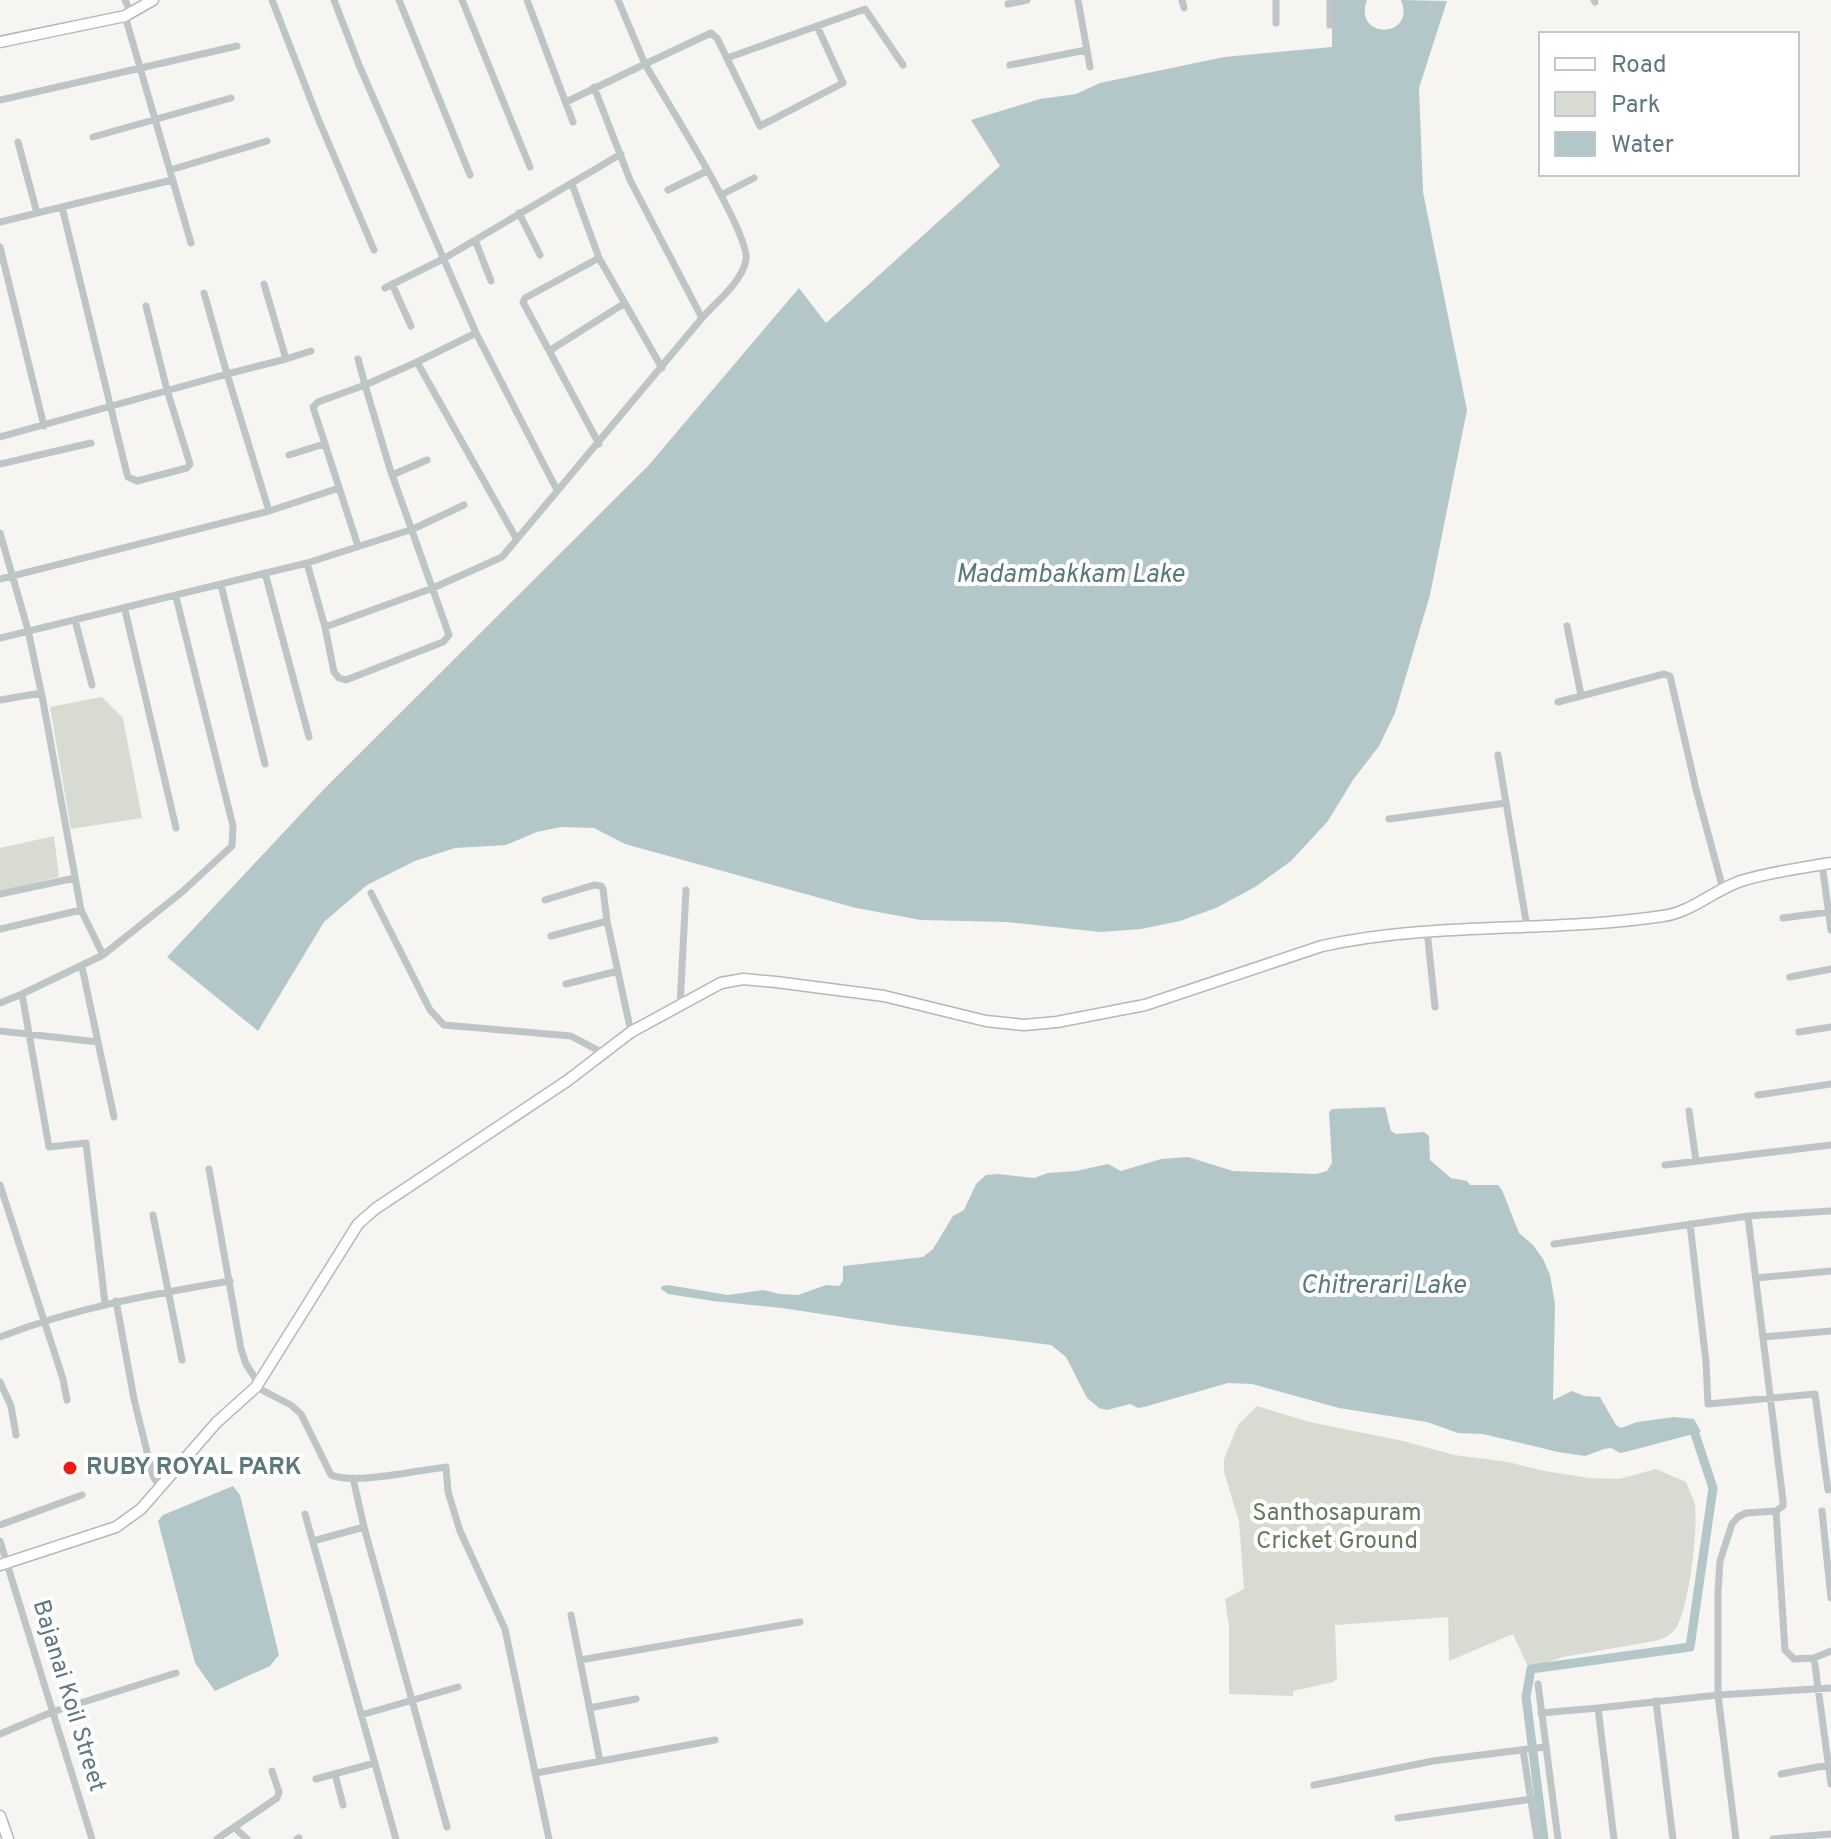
<svg xmlns="http://www.w3.org/2000/svg" width="1831" height="1839" font-family="Overpass,sans-serif">
	<rect width="100%" height="100%" fill="#f6f5f2"/>
	<path fill="#d7dbd1" d="M102,697l21,21 19,100 -71,11 -21,-122z
		M54,836l5,41 -59,15v-44z
		M1257,1406l52,16 94,19 51,14 54,7 37,9 44,7 30,1 37,-10 30,13c3,8 7,15 9,23 3,24 -6,104 -19,123 -6,8 -12,10 -21,13l-92,16 -34,12 -16,-35 -64,27 -1,-44 -113,8 2,53 -4,4 -40,9v5l-64,-2v-68l-4,-27 19,-10 -5,-68 -15,-49v-13l14,-34z"/>
	<path fill="#b4c7c8" d="M1332,0h35c-15,40 50,39 34,0l46,1 -28,87 4,104 44,218 -37,185 -35,118 -16,33 -26,34 -25,41 -37,40 -36,26 -39,21 -36,13 -39,8 -40,3 -94,-10 -86,-2 -65,-12 -231,-64 -31,-16 -33,-1 -24,5 -31,13 -51,3 -40,13 -48,24 -43,37 -66,109 -91,-74 158,-169 323,-322 151,-178 27,35 174,-157 -29,-46 69,-21 36,-5 24,-11 124,-26 108,-10z
		M1385,1107l6,24 5,3 28,-2 5,4 1,24 21,18 16,3 3,4h28l4,5 17,43 14,12 10,14 7,16 5,29 -2,96 19,-9 12,5 16,1 16,28 5,3 16,-6 37,-5 20,2 7,13 -72,19 -9,2 -9,-5 -7,1 -19,7 -27,-4 -75,-18 -25,-1 -31,-11 -88,-14 -87,-24 -24,-1 -84,24 -6,1 -8,-4 -23,6 -8,-2 -12,-10 -21,-41 -15,-12 -158,-20 -111,-17 -69,-7 -45,-7 -7,-5 1,-3 6,-1 60,10 35,-5 17,4 18,1 28,-10 13,1 4,-5v-15l80,-9 10,-8 20,-33 11,-6 12,-26 10,-9 12,-1 36,4 14,-5 28,-2 32,-7 13,7 40,-12 27,-2 45,14 83,3 11,-3 5,-8 -3,-51 3,-3z
		M233,1486l7,9 39,160 -9,11 -55,25 -20,-28 -37,-142 5,-6z"/>
	<g fill="none" stroke-linecap="round" stroke-linejoin="round">
		<path stroke="#b4c7c8" stroke-width="9" d="M1544,1839l-18,-142 5,-28 159,-22 23,-159 -18,-54"/>
		<defs>
			<path id="secondary" d="M0,42l125,-26 28,-16
				M0,1565l116,-38 25,-18 76,-87 39,-35 102,-163 17,-15 192,-128 64,-49 90,-49 22,-4 33,3 108,14 102,25 38,4 33,-3 88,-17 177,-59c113,-25 228,-13 341,-30 29,-4 51,-26 78,-35 29,-9 60,-13 90,-18
				M0,1816l8,23"/>
		</defs>
		<use href="#secondary" stroke="#b0b9bc" stroke-width="13"/>
		<path stroke="#bec5c7" stroke-width="7" d="M125,0l6,13
			M272,0l45,116 57,134
			M334,0l25,65 117,268 81,157
			M399,0l71,175
			M462,0l68,167
			M527,0l46,122
			M1078,0l12,67
			M1182,0l2,8
			M1276,0v23
			M1330,0v25
			M1594,0l1,2
			M1008,4l19,-4
			M125,16l66,227
			M727,58l138,-49 38,56
			M1010,65l76,-15
			M0,100l237,-54
			M566,102l79,-38 -27,-64
			M93,137l138,-39
			M18,142l19,71
			M170,170l97,-29
			M572,184l27,74 63,110
			M668,190l39,-19
			M721,195l33,-17
			M62,207l64,263 2,7 9,4 50,-13 3,-4 -23,-74 -21,-84
			M519,213l21,42
			M0,222l172,-42
			M475,240l16,41
			M0,247l44,179
			M392,284l19,42
			M385,288l58,-29 178,-105
			M702,318c14,-16 40,-36 44,-58 5,-26 -83,-164 -101,-196l66,-31 6,5 43,88 83,-43 -26,-57
			M549,351l76,-48
			M286,359l25,-8
			M358,359l7,26 -47,17 -5,5 45,139
			M417,362l59,-29
			M0,437l227,-63 -23,-81
			M599,444l-76,-142 2,-4 74,-40
			M289,455l35,-11
			M0,464l91,-21
			M392,475l35,-15
			M269,511l70,-23
			M0,533l28,97 15,71 38,209
			M307,563l18,64 108,-39 69,-31 200,-239 -72,-138 -36,-93
			M265,573l44,164
			M0,579l269,-68 -42,-137 59,-15 -22,-75
			M221,585l44,179
			M125,610l51,218
			M75,620l17,65
			M1567,626l14,69
			M325,627l9,45 5,6 7,2 97,-38 6,-7 -59,-166 -25,-84 52,-23 99,176
			M0,638l307,-75 106,-34 51,-24
			M0,700l41,-7
			M1558,702l106,-28 6,2 26,113 27,100
			M1498,755l29,172
			M1389,819l117,-16
			M1822,864l9,66
			M371,893l59,117 14,15 127,11 32,17
			M0,894l75,-16
			M545,900l49,-15 7,1 2,3 4,32 24,111
			M1783,918l46,-6
			M0,929l81,-19 22,45 79,-63 50,-46 1,-20 -57,-229
			M1427,930l8,77
			M551,936l56,-15
			M103,955l-81,39 27,153 37,-4 19,160
			M82,967l32,150
			M1790,977l41,-8
			M566,984l52,-13
			M0,1003l22,-9
			M680,1006l6,-116
			M0,1031l98,11
			M1799,1032l32,-5
			M1758,1095l73,-11
			M1689,1111l7,50
			M1665,1165l166,-20
			M209,1169l32,180 5,15 11,17
			M0,1185l63,194 4,21
			M153,1215l29,145
			M1748,1216l83,-5
			M1690,1224l16,138 2,42 107,-10 13,96
			M1554,1244l194,-28 35,285v5l-7,5 9,139 9,9 20,-1 17,126
			M1756,1278l75,-7
			M116,1301l18,98 19,77 6,10
			M0,1337c77,-30 149,-42 230,-56
			M1763,1337l68,-6
			M0,1382l11,24 5,29
			M256,1387l35,18 10,9 30,61c21,10 90,-5 115,-8l2,25 12,39 45,98 44,210
			M353,1478l11,49 83,300
			M1822,1511l9,87
			M305,1514l91,325
			M0,1525l82,-30
			M0,1541l92,298
			M313,1541l51,-14
			M571,1615l29,146
			M1814,1658l17,-7
			M580,1660l220,-38
			M1538,1684l20,155
			M1656,1701l17,138
			M589,1708l47,-9
			M1541,1713l57,-5
			M361,1715l97,-28
			M0,1734l52,-22 124,-39
			M1523,1750l14,89
			M536,1773l179,-33
			M335,1774l8,31
			M1781,1774l47,-9
			M316,1779l59,-16
			M1314,1785l119,-24 112,-14
			M1398,1818l134,-19
			M234,1827l13,12
			M217,1839l60,-41 2,-6 -7,-21
			M297,1839l2,-1
			M1614,1839l-16,-131 120,-13 113,-7
			M1736,1839l-18,-144v-103l2,-31 12,-37 6,-7 8,-4 30,-2
			M1773,1839l58,-5"/>
		<use href="#secondary" stroke="#fff" stroke-width="10"/>
	</g>
	<circle fill="#f31a15" stroke="#fff" stroke-width="3" cx="70" cy="1468" r="8"/>
	<g text-anchor="middle" dominant-baseline="central" stroke-width="8" stroke-linejoin="round" paint-order="stroke">
		<g font-size="24" font-weight="bold" fill="#5e7880" stroke="#fff" text-anchor="start">
			<text x="86" y="1468">RUBY ROYAL PARK</text>
		</g>
		<g font-size="24" fill="#68775e" stroke="#fff">
			<text x="1337" y="1514">Santhosapuram<tspan x="1337" dy="28">Cricket Ground</tspan></text>
		</g>
		<g font-size="24" fill="#5e7880" stroke="#fff">
			<text transform="translate(68 1696) rotate(73)">Bajanai Koil Street</text>
		</g>
		<g font-size="26" font-style="italic" fill="#59797c" stroke="#fff">
			<text x="1070" y="575">Madambakkam Lake</text>
			<text x="1383" y="1286">Chitrerari Lake</text>
		</g>
	</g>
	<rect x="1539" y="32" width="260" height="144" fill="#ffffff" stroke="#bfc9cc" stroke-width="2"/>
	<rect x="1555" y="58" width="40" height="12" fill="#ffffff" stroke="#bfc9cc" stroke-width="2"/>
	<text x="1611" y="72" font-size="24" fill="#5e7880">Road</text>
	<rect x="1555" y="92" width="40" height="24" fill="#d7dbd1" stroke="#bfc9cc" stroke-width="2"/>
	<text x="1611" y="112" font-size="24" fill="#5e7880">Park</text>
	<rect x="1555" y="132" width="40" height="24" fill="#b4c7c8" stroke="#bfc9cc" stroke-width="2"/>
	<text x="1611" y="152" font-size="24" fill="#5e7880">Water</text>
</svg>
